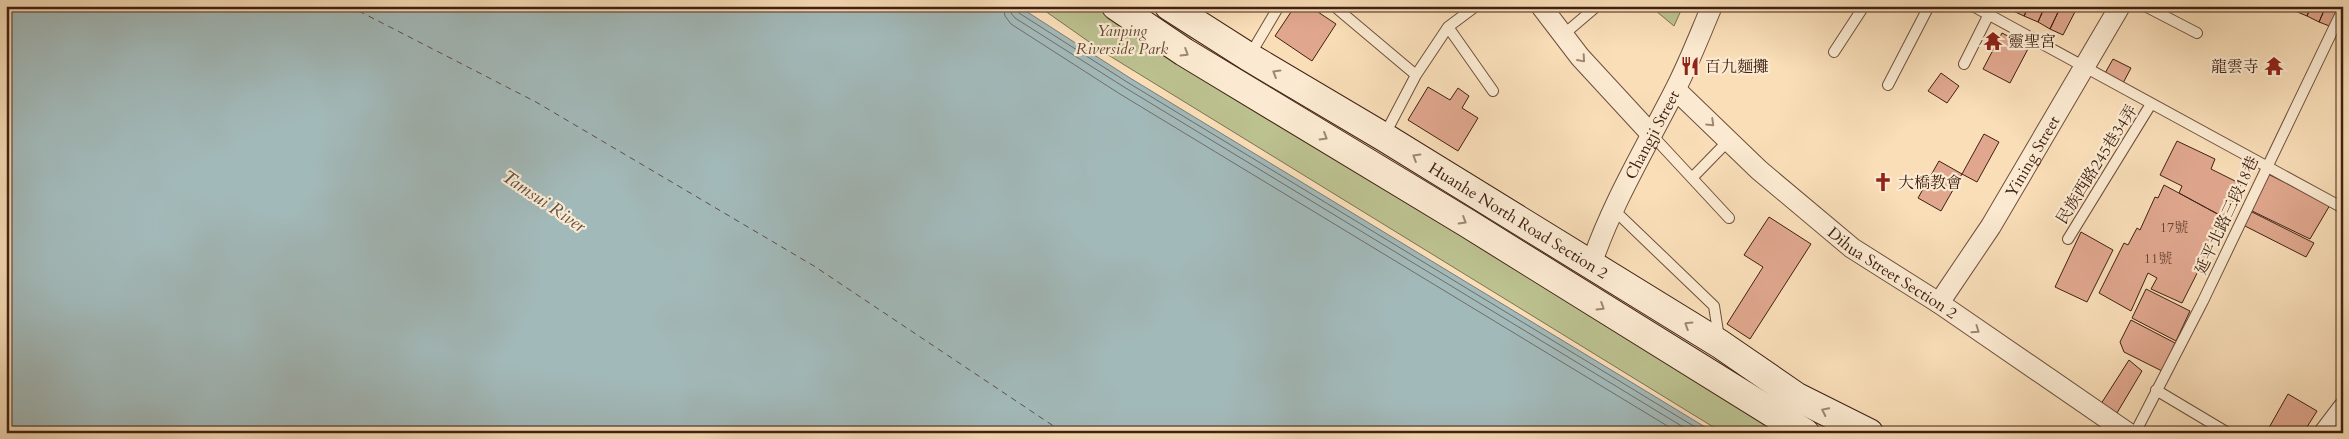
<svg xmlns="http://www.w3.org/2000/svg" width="2349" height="439" font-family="Cardo,'Noto Serif TC',serif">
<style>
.green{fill:#bcc190;stroke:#7e7152}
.water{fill:#a2b9b9;stroke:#7b7c77}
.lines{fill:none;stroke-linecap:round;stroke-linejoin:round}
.shore{stroke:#716d66;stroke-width:1}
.ferry{stroke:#5d4f45;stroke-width:1;stroke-dasharray:6 5;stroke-linecap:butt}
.building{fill:#e0a78e;stroke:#402113}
.service-casing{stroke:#6e503c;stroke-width:12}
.minor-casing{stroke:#6e503c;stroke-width:22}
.secondary-casing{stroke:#402113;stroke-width:30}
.service{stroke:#fbead1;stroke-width:10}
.minor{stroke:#fbead1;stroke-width:20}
.secondary{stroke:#fbead1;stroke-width:28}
.oneway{stroke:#9e8672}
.labels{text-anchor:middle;stroke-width:4.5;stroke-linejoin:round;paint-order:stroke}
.number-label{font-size:14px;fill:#684232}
.park-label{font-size:16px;font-style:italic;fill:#5f4932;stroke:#fbead1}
.poi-label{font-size:16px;fill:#402113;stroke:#fbead1;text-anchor:start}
.street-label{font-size:16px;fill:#402113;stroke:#fbead1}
.water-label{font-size:18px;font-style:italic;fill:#5d4f45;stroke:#fbead1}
</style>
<rect width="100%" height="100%" fill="#f9deb8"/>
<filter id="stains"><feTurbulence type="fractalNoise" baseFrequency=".004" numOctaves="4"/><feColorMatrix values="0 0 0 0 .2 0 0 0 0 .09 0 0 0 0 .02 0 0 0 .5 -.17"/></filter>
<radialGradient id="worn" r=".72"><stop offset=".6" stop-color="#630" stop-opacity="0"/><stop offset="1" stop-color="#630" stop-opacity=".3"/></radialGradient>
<path class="green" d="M1038,6H1110L1791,433H1723L1105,53Z
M1650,6H1683L1674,26Z"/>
<path class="water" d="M6,6H1018L1130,78L1715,433H6Z"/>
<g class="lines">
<path class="shore" d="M1003,6L1005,16L1011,24L1120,94L1679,433
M1010,6L1011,13L1015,18L1124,87L1693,433
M1017,6L1019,13L1127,82L1705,433"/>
<path class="ferry" d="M349,6L536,102L814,266L1064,433"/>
</g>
<path class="building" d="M1295,6H1309L1336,24L1312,61L1275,36Z
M2013,6H2029L2024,16L2011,10Z
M2029,6H2045L2038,22L2024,16Z
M2045,6H2061L2050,29L2038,22Z
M2061,6H2078L2063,35L2050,29Z
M2297,6H2311L2307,16L2295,11Z
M2311,6H2326L2319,22L2307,16Z
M2326,6H2341L2332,27L2319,22Z
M2002,33L2029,47L2010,83L1983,69Z
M2113,59L2131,68L2122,85L2104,75Z
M1941,73L1959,86L1947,103L1928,91Z
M1428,87L1450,100L1458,88L1469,96L1462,108L1478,118L1458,151L1408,120Z
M1984,134L1999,142L1977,182L1962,174Z
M2177,141L2215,159L2211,169L2241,184L2225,218L2179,193L2182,186L2160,175Z
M1939,161L1962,174L1941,211L1918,198Z
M2268,174L2330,205L2310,239L2250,210Z
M2164,185L2225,218L2182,303L2151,289L2157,278L2148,273L2131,311L2099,293L2124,243L2128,245L2137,228L2140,230L2155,197L2158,198Z
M2250,211L2314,243L2306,257L2243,225Z
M1769,217L1811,244L1750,339L1727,324L1763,267L1744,255Z
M2081,232L2113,250L2087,302L2055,287Z
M2146,289L2190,311L2176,341L2132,318Z
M2131,320L2175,343L2162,371L2124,352L2120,342Z
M2129,360L2142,371L2114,418L2099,407Z
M2288,394L2317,411L2307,427L2304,433H2266Z"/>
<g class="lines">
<g class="service-casing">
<path id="service" d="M1334,6L1416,75
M1973,6L2343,208
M2145,6L2197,33
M1448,27L1493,91
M1563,35L1597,6
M1834,52L1864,6
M1250,55L1279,6
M1964,64L1993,6
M1888,85L1929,6
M1651,134L1729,218
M1384,136L1416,75L1448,27L1476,6
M1692,178L1729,140
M1614,210L1714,306L1719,338
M2068,239L2151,104
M2156,390L2228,433
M2135,433L2203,301L2343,9"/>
</g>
<g class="minor-casing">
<g id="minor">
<path d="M1541,6L1580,57L1651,134"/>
<path id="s1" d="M1676,90L1759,170L1852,248L1939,303L2128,433"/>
<path id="s2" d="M1591,265C1612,203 1646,147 1675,90C1689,63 1700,34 1712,6"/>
<path id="s3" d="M1939,303L1991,226L2120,6"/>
<path d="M2324,433L2343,408"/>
</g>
</g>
<g class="secondary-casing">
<g id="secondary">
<path d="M1116,6L1184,52L1467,223L1805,433"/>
<path id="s4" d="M1169,6L1249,57L1384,137L1720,344L1797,397L1869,433"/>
</g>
</g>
<use href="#service" class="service"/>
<use href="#minor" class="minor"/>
<use href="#secondary" class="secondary"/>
</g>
<defs><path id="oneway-chevron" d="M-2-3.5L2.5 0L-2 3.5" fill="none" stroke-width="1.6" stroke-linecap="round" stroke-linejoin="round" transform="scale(1.25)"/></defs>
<g class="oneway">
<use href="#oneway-chevron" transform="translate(1185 53) rotate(32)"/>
<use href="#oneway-chevron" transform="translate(1582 59) rotate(49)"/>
<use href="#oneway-chevron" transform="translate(1276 73) rotate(-149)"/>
<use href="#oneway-chevron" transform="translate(1711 123) rotate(44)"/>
<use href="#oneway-chevron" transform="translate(1324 137) rotate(31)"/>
<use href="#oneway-chevron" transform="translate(1416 157) rotate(-149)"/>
<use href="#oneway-chevron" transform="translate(1463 221) rotate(31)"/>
<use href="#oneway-chevron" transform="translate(1601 307) rotate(32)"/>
<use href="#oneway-chevron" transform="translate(1688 325) rotate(-148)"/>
<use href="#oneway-chevron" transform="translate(1976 330) rotate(35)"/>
<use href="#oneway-chevron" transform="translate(1825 411) rotate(-154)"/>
</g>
<defs>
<g id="temple-bare" transform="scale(1.5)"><path d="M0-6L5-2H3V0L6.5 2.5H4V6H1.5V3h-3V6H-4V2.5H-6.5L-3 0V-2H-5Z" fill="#8f2418" stroke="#fbead1" stroke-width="2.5" paint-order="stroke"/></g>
<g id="restaurant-bare" transform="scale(1.5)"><path d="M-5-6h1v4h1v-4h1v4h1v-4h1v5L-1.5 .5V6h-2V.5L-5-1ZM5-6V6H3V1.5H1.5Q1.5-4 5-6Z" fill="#8f2418" stroke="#fbead1" stroke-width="2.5" paint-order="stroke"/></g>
<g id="church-bare" transform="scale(1.5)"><path d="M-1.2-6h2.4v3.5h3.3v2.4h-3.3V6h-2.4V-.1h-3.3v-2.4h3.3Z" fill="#8f2418" stroke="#fbead1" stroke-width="2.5" paint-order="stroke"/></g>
</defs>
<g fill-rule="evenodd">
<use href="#temple-bare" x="1993" y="41"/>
<use href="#restaurant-bare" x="1690" y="66"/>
<use href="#temple-bare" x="2274" y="66"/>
<use href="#church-bare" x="1883" y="182"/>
</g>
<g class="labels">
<g class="number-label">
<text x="2174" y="232">17號</text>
<text x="2158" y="263">11號</text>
</g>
<g class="park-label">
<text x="1122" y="36">Yanping<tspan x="1122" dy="18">Riverside Park</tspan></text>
</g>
<g class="poi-label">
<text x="2008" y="47">靈聖宮</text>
<text x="1705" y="72">百九麵攤</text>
<text x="2259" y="72" text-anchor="end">龍雲寺</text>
<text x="1898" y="188">大橋教會</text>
</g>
<g class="street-label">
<text dy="6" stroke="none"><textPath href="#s2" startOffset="144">Changji Street</textPath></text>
<text dy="6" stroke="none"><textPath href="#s3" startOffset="174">Yining Street</textPath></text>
<text transform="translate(2096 164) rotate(-58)" y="6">民族西路245巷34弄</text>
<text transform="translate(2226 215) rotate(-65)" y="6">延平北路三段18巷</text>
<text dy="6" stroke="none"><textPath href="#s4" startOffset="410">Huanhe North Road Section 2</textPath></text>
<text dy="6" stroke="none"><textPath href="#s1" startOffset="284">Dihua Street Section 2</textPath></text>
</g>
<g class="water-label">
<text transform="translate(544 201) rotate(34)" y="6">Tamsui River</text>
</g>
</g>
<rect width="2349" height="439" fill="none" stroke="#f9deb8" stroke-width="25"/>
<rect x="8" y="8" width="2334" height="424" fill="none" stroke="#402113" stroke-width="2.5"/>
<rect x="12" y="12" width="2324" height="414" fill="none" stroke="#402113"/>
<rect width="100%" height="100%" filter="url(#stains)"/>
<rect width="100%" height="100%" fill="url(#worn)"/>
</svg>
